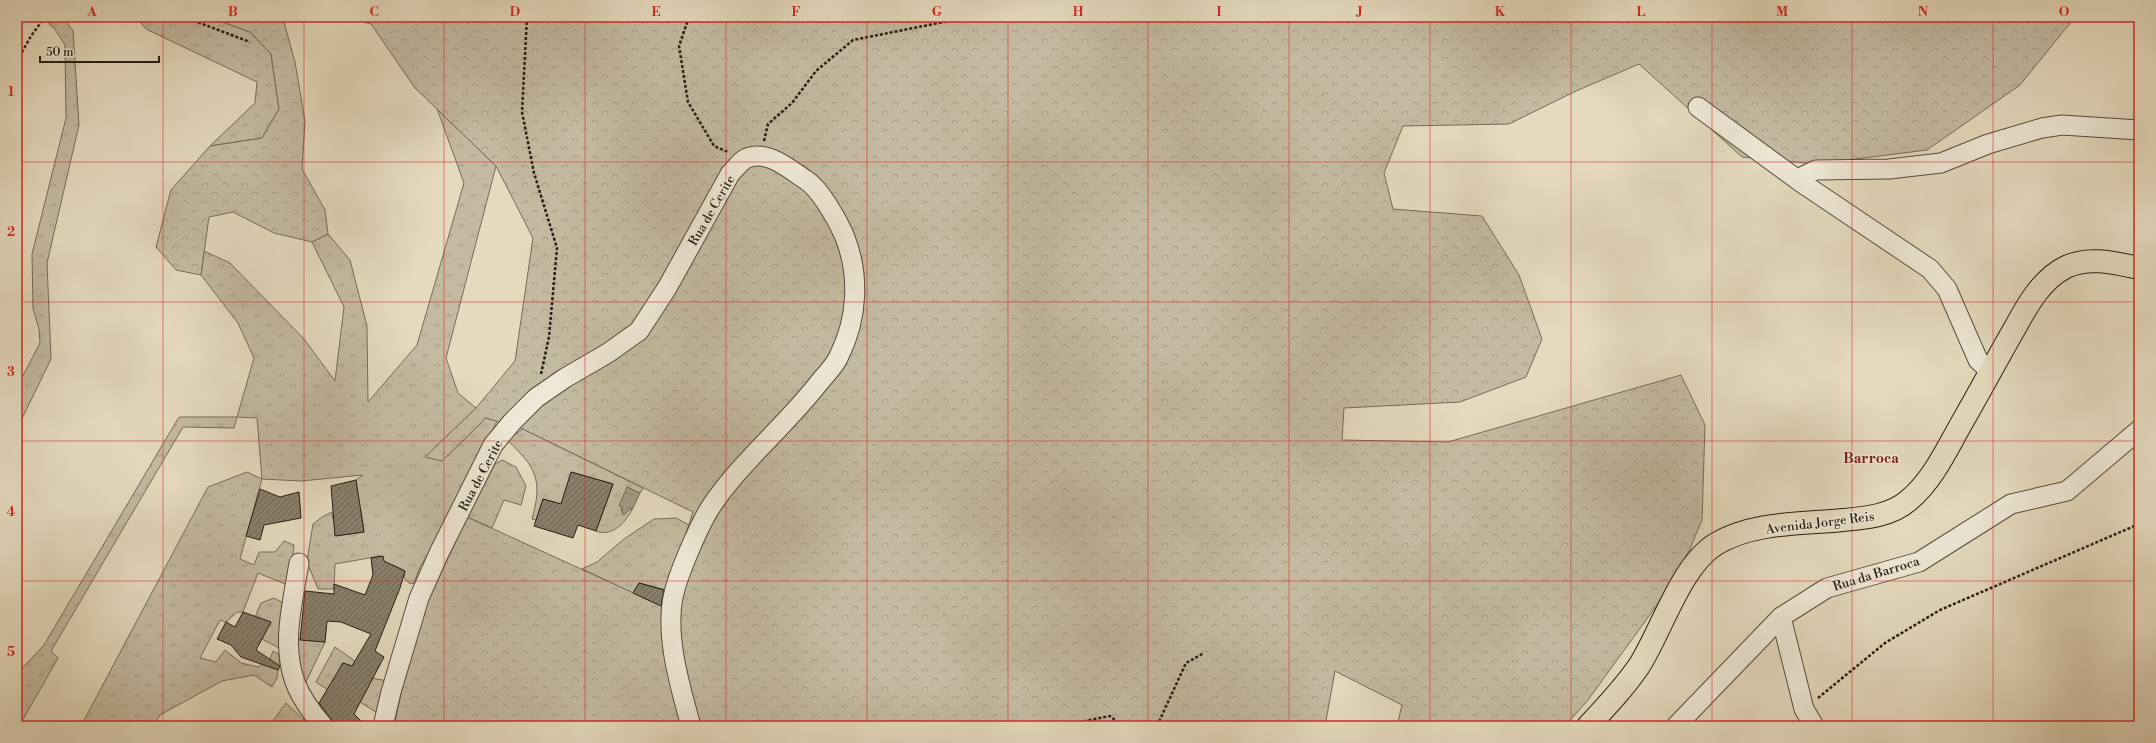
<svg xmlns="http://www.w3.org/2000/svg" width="2156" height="743" font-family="'Libre Bodoni',serif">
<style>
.grass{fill:url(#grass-tufts);stroke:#746c5a}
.forest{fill:url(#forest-crowns);stroke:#746c5a}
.water{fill:url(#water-ripples);stroke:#716857}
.building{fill:url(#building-hatch);stroke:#251d14}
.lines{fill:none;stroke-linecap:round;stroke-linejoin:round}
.minor-casing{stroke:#554c3e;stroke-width:21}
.major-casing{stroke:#251d14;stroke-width:24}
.path{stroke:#251d14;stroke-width:2.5;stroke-dasharray:3 2;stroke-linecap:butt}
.minor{stroke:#eee7d5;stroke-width:19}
.major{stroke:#e5dabe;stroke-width:22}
.grid{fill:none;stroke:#d62828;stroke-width:1;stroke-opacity:0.55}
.labels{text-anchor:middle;stroke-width:3;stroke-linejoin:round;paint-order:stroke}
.street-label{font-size:13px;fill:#251d14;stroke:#eee7d5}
.neighbourhood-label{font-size:14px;font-weight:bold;fill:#7a1f14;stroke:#eee7d5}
.neatline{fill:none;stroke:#d62828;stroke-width:1.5}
.grid-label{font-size:13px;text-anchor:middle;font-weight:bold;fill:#d62828}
</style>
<defs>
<pattern id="grass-tufts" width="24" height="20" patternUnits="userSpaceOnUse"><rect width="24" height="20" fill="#c4baa1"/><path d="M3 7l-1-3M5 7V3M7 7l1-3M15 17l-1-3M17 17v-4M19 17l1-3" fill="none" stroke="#a89f8a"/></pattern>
<pattern id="forest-crowns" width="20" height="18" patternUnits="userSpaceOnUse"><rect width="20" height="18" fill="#c4baa1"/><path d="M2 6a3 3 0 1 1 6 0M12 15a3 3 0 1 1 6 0" fill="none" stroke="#a89f8a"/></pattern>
<pattern id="water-ripples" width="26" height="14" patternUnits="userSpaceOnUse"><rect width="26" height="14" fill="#a49a84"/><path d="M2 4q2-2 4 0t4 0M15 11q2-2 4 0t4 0" fill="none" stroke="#857d6b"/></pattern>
<pattern id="building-hatch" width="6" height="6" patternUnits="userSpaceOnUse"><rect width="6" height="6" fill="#897f6c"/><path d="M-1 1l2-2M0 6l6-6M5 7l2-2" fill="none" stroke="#706758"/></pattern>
</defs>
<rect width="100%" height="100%" fill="#e5dabe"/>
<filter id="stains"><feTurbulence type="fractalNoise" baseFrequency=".005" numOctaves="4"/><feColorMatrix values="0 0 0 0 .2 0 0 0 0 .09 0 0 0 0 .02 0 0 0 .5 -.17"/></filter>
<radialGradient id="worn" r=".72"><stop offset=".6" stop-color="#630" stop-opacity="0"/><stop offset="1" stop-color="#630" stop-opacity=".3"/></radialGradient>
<path class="grass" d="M41,17H63L73,31L79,125L47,263L51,359L17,429V387L40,343L39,329L33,309L32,254L66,118L65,45L54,28Z
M136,17H209L250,32L271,54L279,109L262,138L210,146L255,103L257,82L146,29Z
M437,109L496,166L446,358L458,393L476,408L426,457L442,461L486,418L497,421L440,535L420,567L414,583L410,584L404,578L405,571L393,565L377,576L383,558L380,556L335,564L334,589H318L309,567H306L313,524L322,517L332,512L336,536L364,532L361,510H351L358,494L356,480L363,475L301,481L262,479L240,559L254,565L259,552H275L284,541L294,545L290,586L258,573L243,612H237L226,622L220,620L200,658L216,662L225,650L241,663L258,667L270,659L273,651L280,655L277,678L272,687L254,675L222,681L160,715L153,726H81L208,487L247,472L262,479L257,418L237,417L234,428L183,427L51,651L58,658L21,723L17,726V674L44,645L179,417H237L254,358L238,323L201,275L204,251L230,263L304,339L335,381L344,307L312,242L328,234L350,260L367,326L368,402L417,345L464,183Z
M523,429L643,488L640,493L627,487L621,510L624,515L630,509L632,510C624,524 612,537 596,531L613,484L572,472L561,504L543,499L536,520L532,519C543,480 536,467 507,440Z
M502,460L516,467L526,486L521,505L504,500L492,528L467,517L495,464Z
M676,518L689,525L667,590L639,583L633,593L582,569L597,562L624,539L654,519Z
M274,598L287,605L281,649L262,639L271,622L255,617L261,603Z
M296,639L325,642L305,684L293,649Z
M335,647L355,661L352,666L343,663L328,690L316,682Z
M372,678L387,681L379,714L360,702Z
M286,703L310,726H269Z"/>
<path class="forest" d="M209,17H288L284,22L295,62L305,121L302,169L325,210L328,234L312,242L274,233L233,212L209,217L201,275L176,270L156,247L171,190L210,146L262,138L279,109L271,54L250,32Z
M343,17H2075L2020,85L1927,150L1816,164L1742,157L1639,64L1576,91L1509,124L1403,126L1384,173L1393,209L1482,216L1519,275L1542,339L1526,377L1460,402L1344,408L1342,440L1448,442L1681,375L1705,425L1702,520L1689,551L1657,605L1588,700L1565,726H1397L1402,705L1335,671L1325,726H394L405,675L428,601L467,517L662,606L693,512L523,429L486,418L442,461L425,457L476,408L515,361L533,238L496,166L415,88L371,24Z"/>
<path class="water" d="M627,487L640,493L632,510L630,509L624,515L622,514V507L619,506Z"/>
<path class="building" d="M571,472L613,484L596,531L578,525L573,538L534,526L543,499L561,504Z
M356,480L364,532L335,536L331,486Z
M260,489L280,497L299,492L301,518L264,525L260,540L246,536Z
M383,556L384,561L405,571L400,588L375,651L384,657L354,714L366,726H334L331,719L319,703L343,663L352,666L371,634L341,622L327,621L325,642L300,640L305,591L334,594V584L365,595L373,575L371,558Z
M639,583L664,590L661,606L633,593Z
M243,612L271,622L256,650L280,666L278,670L241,657L231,645L217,639L226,622L235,627Z"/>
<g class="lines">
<g class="minor-casing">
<path id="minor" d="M1698,107L1802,183L1930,269L1947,289L1978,360L1990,371
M1797,179L1816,170L1889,169L1941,163L1988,144L2042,128L2062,125L2139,130
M299,563C293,601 281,644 295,682C301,698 312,713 323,726
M1781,617L1804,709L1814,726
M383,726L391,692L419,598L439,553L493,445L512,422L536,398L565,378L608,353L639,331L667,288L730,174C735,169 740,162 745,159C766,148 789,169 806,180C820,189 837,219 844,235C860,274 858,318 839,356C835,366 825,375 818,384C785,426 742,461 712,505C700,523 679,572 674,593C664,634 680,686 691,726
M1676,726L1781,617L1827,588L1919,562L2011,504L2067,491L2139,430"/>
</g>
<g class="major-casing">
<path id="major" d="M1588,726C1606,707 1624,688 1639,666C1661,632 1681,565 1716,544C1752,522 1802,524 1843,520C1865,518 1891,516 1909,500C1932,481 1946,451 1960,426C1979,393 1997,359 2016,326C2028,304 2042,279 2066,267C2089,256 2115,263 2139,268"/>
</g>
<path class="path" d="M184,17L250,42
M527,17L522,112L534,173L557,248L549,337L541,374
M689,17L679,46L688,102L714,146L728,152
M17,61L31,36L45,17
M764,141L768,124L792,103L816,71L853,40L969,17
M1818,698L1885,643L1940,610L2139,524
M1081,726L1085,721L1110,716L1123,726
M1157,726L1186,663L1204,653
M1789,726L1793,722"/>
<use href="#minor" class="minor"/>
<use href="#major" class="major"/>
</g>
<path class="grid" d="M163,17V726M304,17V726M444,17V726M585,17V726M726,17V726M867,17V726M1008,17V726M1148,17V726M1289,17V726M1430,17V726M1571,17V726M1712,17V726M1852,17V726M1993,17V726M17,162H2139M17,302H2139M17,441H2139M17,581H2139"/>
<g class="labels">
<g class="street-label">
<text transform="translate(711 210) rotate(-60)" y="5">Rua de Cerite</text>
<text transform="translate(480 475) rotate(-62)" y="5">Rua de Cerite</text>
<text transform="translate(1820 522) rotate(-7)" y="5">Avenida Jorge Reis</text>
<text transform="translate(1876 573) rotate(-17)" y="5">Rua da Barroca</text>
</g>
<g class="neighbourhood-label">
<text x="1871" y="463">Barroca</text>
</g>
</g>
<rect width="2156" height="743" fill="none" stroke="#e5dabe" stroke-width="44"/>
<path d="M40 56v6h119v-6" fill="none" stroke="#251d14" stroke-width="2"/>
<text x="46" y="56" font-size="12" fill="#251d14" stroke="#eee7d5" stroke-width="3" paint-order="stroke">50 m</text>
<rect x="22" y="22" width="2112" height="699" class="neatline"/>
<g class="grid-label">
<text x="92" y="16">A</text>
<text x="233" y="16">B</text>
<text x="374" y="16">C</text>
<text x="515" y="16">D</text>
<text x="656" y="16">E</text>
<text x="796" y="16">F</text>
<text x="937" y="16">G</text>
<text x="1078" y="16">H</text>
<text x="1219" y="16">I</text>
<text x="1360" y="16">J</text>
<text x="1500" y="16">K</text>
<text x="1641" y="16">L</text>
<text x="1782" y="16">M</text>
<text x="1923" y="16">N</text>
<text x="2064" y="16">O</text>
<text x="11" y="96">1</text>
<text x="11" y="236">2</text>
<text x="11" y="376">3</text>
<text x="11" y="516">4</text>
<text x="11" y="656">5</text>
</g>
<rect width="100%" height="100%" filter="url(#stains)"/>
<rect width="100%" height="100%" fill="url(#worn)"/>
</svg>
